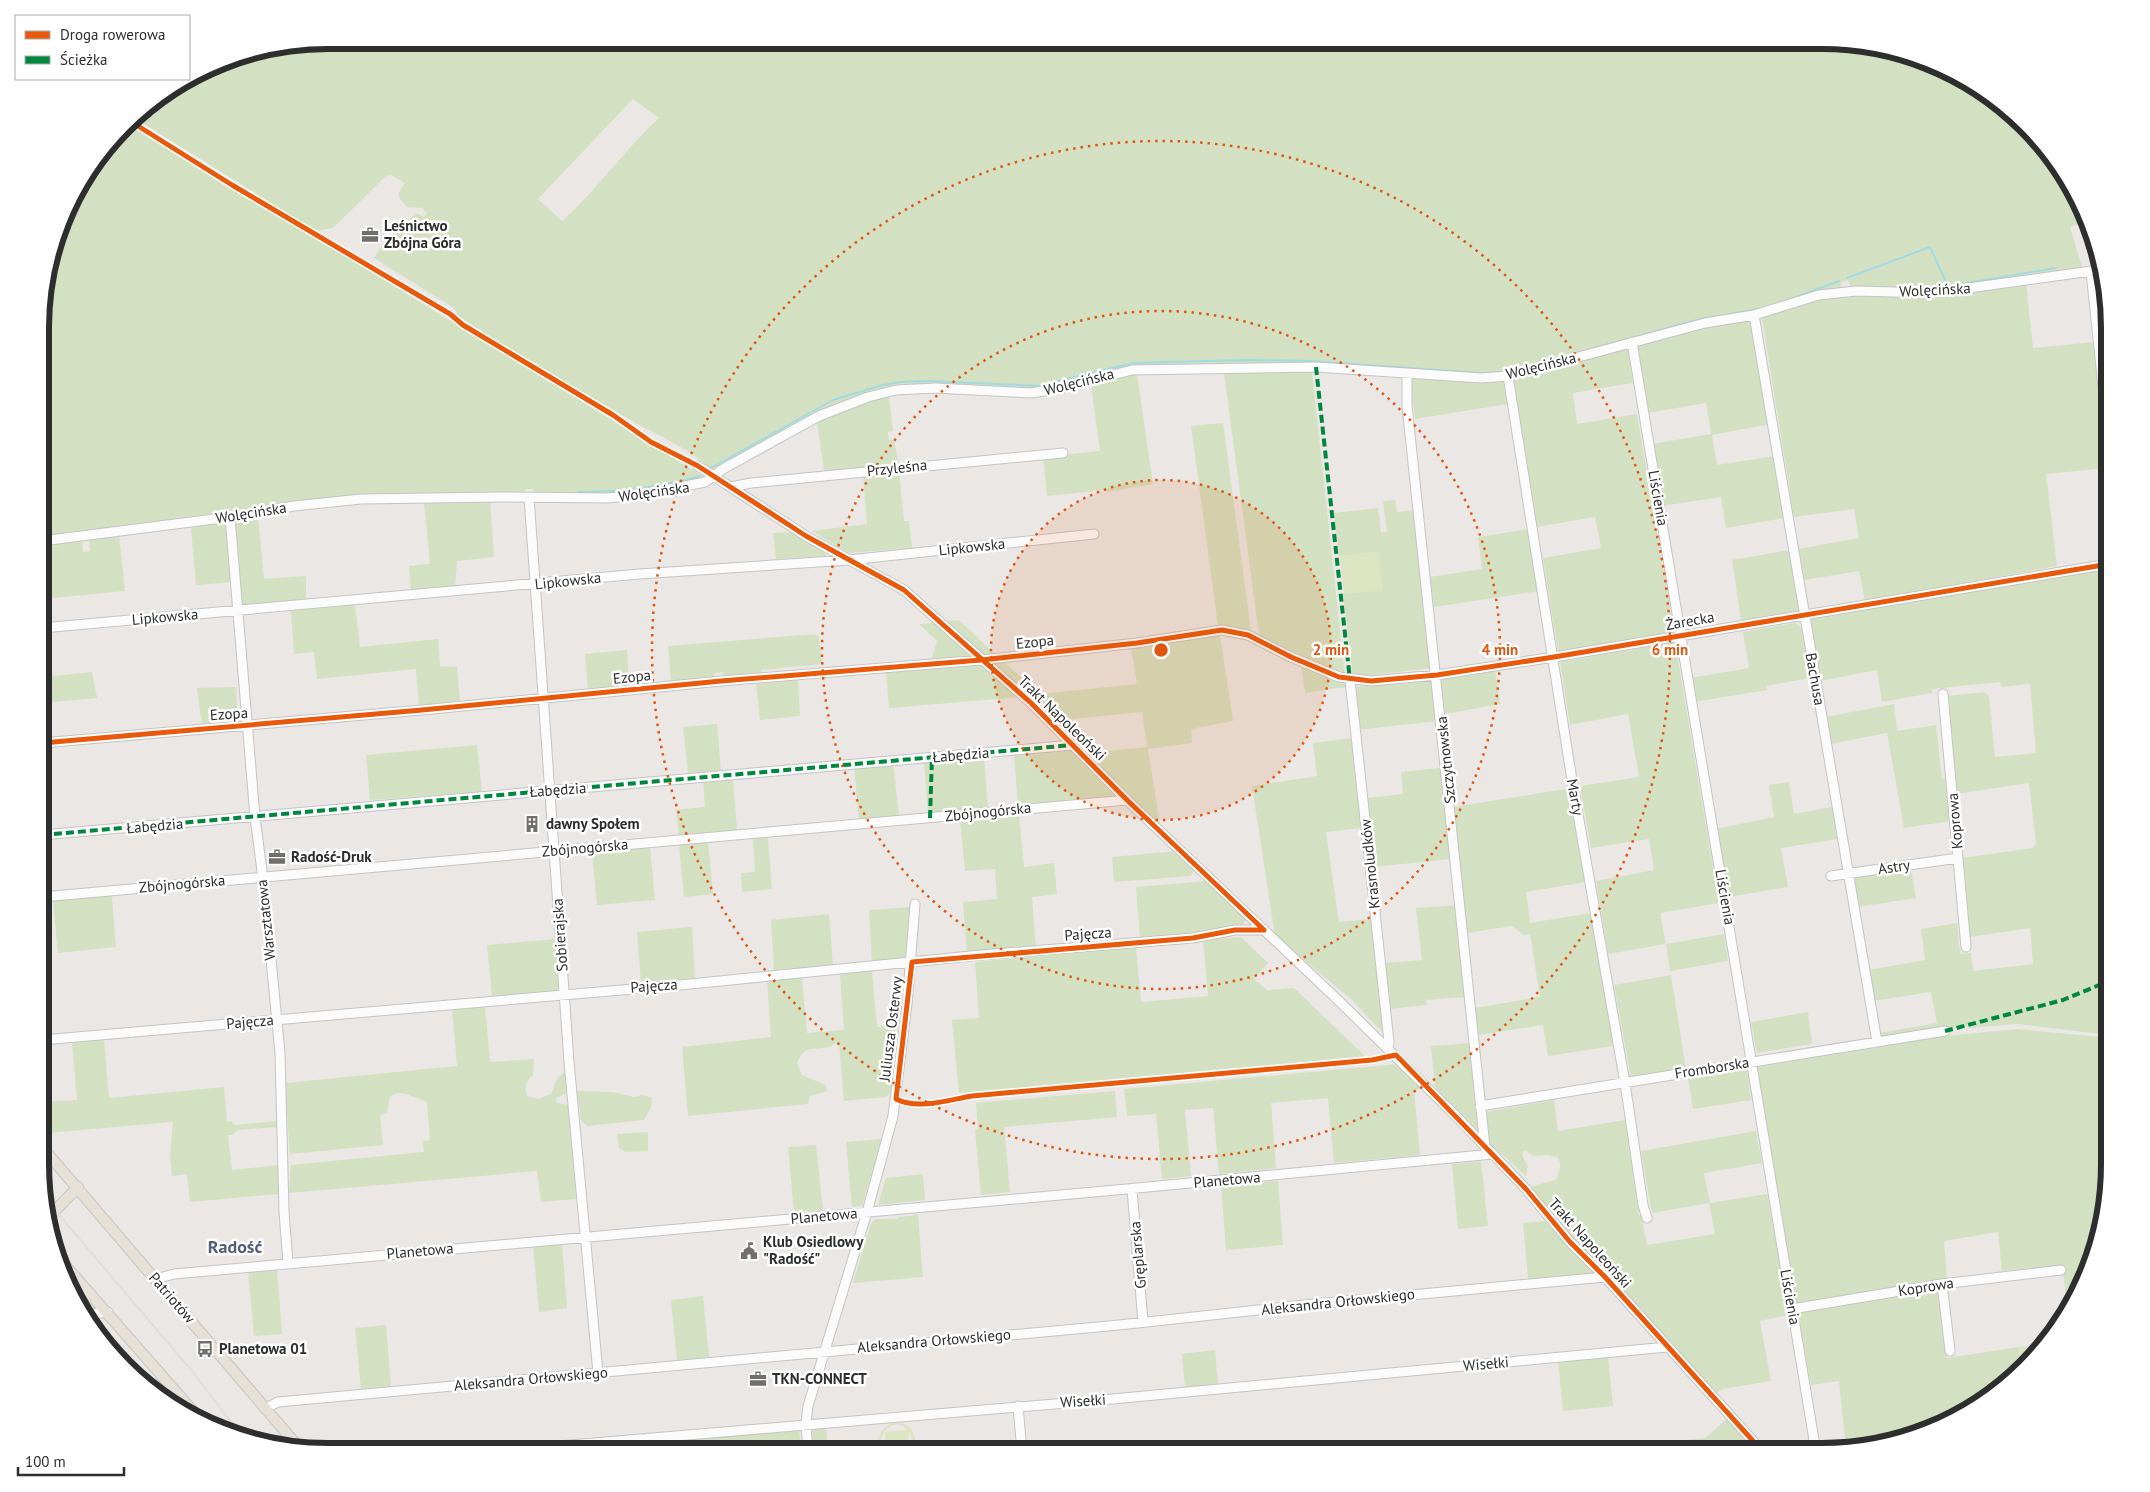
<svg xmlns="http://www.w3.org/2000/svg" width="2150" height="1492" font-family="'PT Sans',sans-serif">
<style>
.green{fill:#d3e1c2;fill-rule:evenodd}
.pitch{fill:#dce4c1}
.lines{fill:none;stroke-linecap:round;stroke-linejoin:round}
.stream{stroke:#a2dae2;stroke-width:2}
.minor-casing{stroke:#c5c4c5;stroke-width:11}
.major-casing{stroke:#c6c4c4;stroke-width:12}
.minor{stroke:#fcfbfb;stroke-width:9}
.major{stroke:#e6e0d7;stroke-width:10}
.rail{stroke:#dfdfe0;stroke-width:2}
.quiet{stroke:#00873e;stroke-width:4;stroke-dasharray:8 4;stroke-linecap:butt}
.cycleway-casing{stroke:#fff;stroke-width:8}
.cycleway{stroke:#e8590c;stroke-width:5}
.ring{fill:none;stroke:#df570e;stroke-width:2.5;stroke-dasharray:2.5 5}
.labels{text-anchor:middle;stroke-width:5;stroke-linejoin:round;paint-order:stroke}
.poi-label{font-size:15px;font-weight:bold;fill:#2e2e2e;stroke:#fff;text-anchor:start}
.street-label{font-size:15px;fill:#2e2e2e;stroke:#fff}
.quarter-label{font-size:18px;font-weight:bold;fill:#535f79;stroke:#fff}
.rim{fill:none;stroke:#2e2e2e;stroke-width:6}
.centre{fill:#df570e;stroke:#fff;stroke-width:2.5}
.ring-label{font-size:15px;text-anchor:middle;font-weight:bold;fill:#df570e;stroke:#fff;stroke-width:5;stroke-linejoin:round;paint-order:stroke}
</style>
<rect width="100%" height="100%" fill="#eae7e5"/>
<path class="green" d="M328,40L1841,41L1915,55L1997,99L2039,138L2080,200L2086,221L2070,227L2082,267L1947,289H1852L1848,280L1841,283L1842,290L1502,375L1138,367L1050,389L864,395L830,406L714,473C703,456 654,433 634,422C575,388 516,353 458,316L454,308L374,258L400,219L405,223L416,213L424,217L427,214L422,208L407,207C396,195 397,195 405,183L391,175L386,176L333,228L316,231L133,117L138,112L218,62ZM633,99L659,118C624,150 597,190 562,221L538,199Z
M129,123L706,478L623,495L535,494L533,489H525L524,494L296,502L42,537V290L70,200Z
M2100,273L2109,309V399L2096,274Z
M2026,283L2033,348L2094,342L2107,468L2046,474L2057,566L1865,601L1859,571L1804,580L1799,549L1859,538L1854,509L1794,517L1762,318L1817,297L1854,294H1954Z
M1752,319L1770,424L1712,435L1717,465L1775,456L1784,518L1726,528L1721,497L1662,506L1652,444L1711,434L1706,403L1647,413L1636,343L1693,329Z
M1627,346L1633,383L1573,393L1577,424L1637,414L1674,632L1558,652L1543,558L1601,548L1595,517L1537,527L1513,378Z
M1312,372L1345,677L1259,635L1224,373Z
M1131,374H1137L1153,484L1107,492L1106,490L1047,496L1043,457L1100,451L1091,385Z
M1414,377L1505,380L1508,404L1415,419L1411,382Z
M889,396L893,431L888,432L889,440H894L899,465L824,471L817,422L834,413Z
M1223,423L1251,631L1218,626L1191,426Z
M899,471L904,521H909L912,548L849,553L812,531L867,524L863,474Z
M490,500L494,557L457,561L455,586L411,590L409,566L430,564L424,502Z
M1395,500L1397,512L1415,510L1433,668L1353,677L1343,594L1382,590L1378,552L1339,556L1334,513L1378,508L1381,532H1387L1383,501Z
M258,517L264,579L306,576V600L241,606L234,520Z
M225,523L232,582L196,585L191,527Z
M1529,529L1539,591L1434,607L1430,577L1482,569L1478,537Z
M793,532L824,551L826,556L776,559L773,533Z
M119,535L125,591L42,599V546L82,540L83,552L90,551L89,540Z
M1790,550L1800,611L1741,621L1732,560Z
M2109,567V1035L2017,1024L1969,1028L1968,1026L1879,1038V1033L1937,1023L1931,992L1873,1001L1868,970L1925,960L1921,929L1957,923L1960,954L1971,953L1973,971L2033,964L2030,928L1970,937L1962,858L2032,848L2036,844L2029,783L1956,794L1947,696L1984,692L1989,696L1995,757L2036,753L2030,684L2001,687L2000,682L1932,689V693L1882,702L1877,670L1820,681L1809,619Z
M355,605L360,647L438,639L440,667L457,666L460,703L419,706L416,669L317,679L314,652L294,654L291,611Z
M959,620L995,654L986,656L947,621Z
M935,623L973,657L931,660L937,641L919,624Z
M1795,623L1802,628L1810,678L1766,686L1767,690L1694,702L1690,678L1749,668L1743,632Z
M815,634L819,637L822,664L761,670V673L725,676L722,672L715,673L713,677L671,682L668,646Z
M1220,634L1233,721L1191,729L1192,743L1148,749L1160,825L1087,753L1147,747L1142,712L1054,721L994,662L1003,661L1039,694L1137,684L1131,647Z
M1675,642L1719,903L1660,913L1666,944L1724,934L1728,961L1670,971L1666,944L1608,954L1596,881L1654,870L1649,839L1591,848L1580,786L1639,777L1628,714L1570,725L1560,662Z
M627,650L629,687L588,691L585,654Z
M981,664L1020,697L889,708L886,673Z
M1301,664L1345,682L1346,687L1305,693Z
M1495,670L1500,704L1445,714L1441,679Z
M92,672L97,698L42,703V677Z
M798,680L800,716L760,720L756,684Z
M1433,680L1437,721L1358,730L1354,687Z
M236,687L238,722L202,726L197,688Z
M1894,704L1897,731L1936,725L1942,779L1948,778L1951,821L1904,828L1887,733L1830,744L1826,717Z
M717,724L721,771L688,774L683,727Z
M1351,738L1361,828L1326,832L1339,922L1371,919L1384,1034L1351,999L1275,936L1252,786L1317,776L1313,743Z
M477,745L482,792L370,800L366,755Z
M1073,748L1122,796L1018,806L1014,754Z
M984,756L988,808L928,814L924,761Z
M893,763L899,816L859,820L854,766Z
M1441,768L1451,859L1373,867L1366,798L1403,794L1401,772Z
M733,779L737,831L679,837L676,810L705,807L703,781Z
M1789,782L1794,814L1832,807L1837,839L1781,848L1788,887L1729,897L1716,829L1774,817L1769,785Z
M1571,788L1586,882L1526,892L1530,923L1591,913L1613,1046L1548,1056L1543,1025L1477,1035L1475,1008L1540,997L1530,934L1523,935L1512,926L1467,933L1454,807Z
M1019,814L1024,867L1054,863L1057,894L1032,897L1036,947L967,954L963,902L997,899L995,869L965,871L960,819Z
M768,838L772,889L742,892L741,873L755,872L753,839Z
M708,841L713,894L684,897L679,844Z
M650,847L655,900L597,905L592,852Z
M1178,851L1194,869L1191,876L1114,882L1112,857Z
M1911,870L1916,898L1857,907L1852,878Z
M1206,881L1246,919L1242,926L1227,930L1140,938L1136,887Z
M112,896L116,947L58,953L53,901Z
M1456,905L1466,997L1426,1000L1427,1005L1390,1009L1384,963L1422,960L1416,908Z
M912,907L910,959L872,962L869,910Z
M829,914L833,965L774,971L771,920Z
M692,927L695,978L641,983L637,932Z
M1241,937L1268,963L1254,979L1267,990L1294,988L1365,1056L959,1093L952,1020L979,1018L975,962L1136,947L1141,1002L1208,996L1203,940Z
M555,939L559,991L492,996L487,945Z
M872,971L877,1027L895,1025L891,1092L886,1097L844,1101L839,1043C834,1043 832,1046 828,1047C813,1051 805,1044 797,1063L802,1075L826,1085L827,1091L810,1096L808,1104L688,1116L682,1047L771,1037L767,981L802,978L807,1033L844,1030L840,973Z
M1671,975L1686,1069L1631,1078L1614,985Z
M485,1005L490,1062L534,1059L533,1075C526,1082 524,1086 527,1096L538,1099L551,1094L557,1079L566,1071L568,1092L555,1099L557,1103L569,1105L576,1199L541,1202L537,1171L289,1193L291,1165L424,1152L423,1141L430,1140L427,1102L406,1094L398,1093L390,1096L387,1113L380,1115L383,1145L290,1154L285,1083L457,1066L452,1009Z
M1808,1012L1812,1044L1757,1053L1751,1022Z
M2018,1029L2109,1038V1183L2095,1257L2071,1302H2067L2062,1265L2002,1271L1998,1232L1944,1241L1947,1279L1796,1304L1756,1067L1945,1036Z
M104,1039L109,1098L224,1087L227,1122L231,1121L235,1125L277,1121V1127L237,1130L233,1135H228L232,1170L279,1165V1194L190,1202L187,1174L172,1176L170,1156L173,1122L46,1133L42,1129V1102L77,1100L72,1042Z
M1471,1043L1479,1131L1435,1087L1431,1046Z
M1399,1064L1423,1089L1414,1090L1420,1155L1334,1163L1328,1098L1271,1103L1276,1168L1219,1174L1213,1108L1185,1110L1191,1176L1162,1179L1156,1114L1127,1116L1124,1089Z
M1747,1069L1751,1100L1693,1109L1688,1078Z
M577,1091L612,1092L634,1097L643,1095L652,1098L651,1107L644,1120L587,1126L581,1120Z
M1115,1091L1117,1117L1004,1127L1010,1192L981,1195L975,1130L978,1129L976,1103Z
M1554,1100L1558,1131L1625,1120L1639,1215H1641L1647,1245L1715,1234L1709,1203L1652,1213L1641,1151L1756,1131L1762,1163L1704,1173L1710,1203L1767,1194L1789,1315L1760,1321L1771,1381L1723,1389L1716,1393L1671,1347L1605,1273L1528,1279L1523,1223L1545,1221L1566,1243L1528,1190L1536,1185L1556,1180L1560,1168V1162L1557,1157L1548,1155L1534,1156L1524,1150L1522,1155L1528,1166L1526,1176L1489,1143L1486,1112Z
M648,1132V1151L626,1152L619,1148L617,1134Z
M882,1139L862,1206L852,1207L846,1142Z
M816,1145L823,1210L794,1212L788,1147Z
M1481,1161L1488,1226L1458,1229L1452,1164Z
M923,1174L925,1200L878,1205L886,1178Z
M1278,1181L1283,1245L1226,1250L1221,1185Z
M918,1215L923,1277L853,1283L871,1223L876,1219H897L899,1217Z
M562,1244L567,1308L539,1312L533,1246Z
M277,1268L282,1334L254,1336L248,1271Z
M1940,1290L1947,1358L2019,1347L2021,1371C1994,1400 1934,1434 1895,1442C1879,1446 1862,1447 1846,1448L1839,1381L1811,1385L1798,1313Z
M703,1296L709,1357L677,1360L671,1300Z
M386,1325L391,1386L361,1389L355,1328Z
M1215,1350L1218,1384L1185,1387L1182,1354Z
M1608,1356L1613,1406L1563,1411L1558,1360Z
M1727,1419L1756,1452H1664L1663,1442L1705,1438Z
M812,1426H826L828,1452H814Z
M799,1428L801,1452H653V1441Z"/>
<path class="pitch" d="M1378,552L1382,590L1344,594L1340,556Z
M2046,1344L2021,1371L2019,1347Z
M892,1423C912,1420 916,1435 917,1452H915C910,1404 870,1429 884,1452H880C875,1439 880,1429 892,1423Z
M908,1430L909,1444H913V1452H892V1446L897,1445L886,1446L885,1432Z"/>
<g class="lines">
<path class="stream" d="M1847,278L1930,247L1948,286L2056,268
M1783,302L1839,281
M1519,369L1701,319L1764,308
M711,468L833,400L879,386L900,382L930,381L1039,386L1133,363L1247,360L1311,361L1481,373L1505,372
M578,492C620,492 659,488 700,476"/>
<g class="minor-casing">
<path id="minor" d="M2091,272L2109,443
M1754,315L1877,1042
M1632,342L1816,1452
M1407,374V406L1485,1147
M1508,376L1572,780L1625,1083L1643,1205L1647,1218
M698,466L806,536L904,590L1031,703L1127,800L1341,1003L1458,1118L1526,1189L1570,1242L1605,1277L1763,1452
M731,487L751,483L1063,453
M529,497L569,1062L598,1373
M230,517L255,817L264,887L280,1053L284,1212L288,1263
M42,541L230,517L294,506L361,499L501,497L607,498L642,495L705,482L723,469L819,416L868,397L896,390L935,388L1031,393L1063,388L1132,370L1316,367L1481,378L1508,376L1705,323L1754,315L1819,295L1856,291L1932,293L2099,270
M42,628L639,574L849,560L1094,534
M1350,680L1389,1042L1388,1048
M1943,694L1966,947
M42,743L422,710L721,681L981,660L1137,643L1222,630L1248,635L1291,657L1339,677L1371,681L1437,675L1554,657L2109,564
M42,835L1073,745
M1831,876L1958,858
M42,897L1127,800
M42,1040L680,985L981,955L1193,938L1235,930H1264
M1480,1106L1945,1031
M1132,1189L1143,1322
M156,1279L174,1274L1127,1189L1493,1154
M1942,1284L1950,1351
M1792,1309L1942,1284L2061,1270
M85,1315L108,1312
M1018,1406L1022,1452
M266,1408L278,1402L1119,1325L1304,1305L1605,1277
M648,1438L649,1452
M498,1451L1102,1400L1667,1347
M808,1452L806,1424L808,1406L867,1212L893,1116L907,1004L915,904"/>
</g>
<g class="major-casing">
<path id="major" d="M42,1147L301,1450
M48,1218L78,1187
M63,1263L199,1418"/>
</g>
<use href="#minor" class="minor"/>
<use href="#major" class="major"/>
<path class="rail" d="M42,1195L192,1371L243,1438"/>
<path class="quiet" d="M1316,367L1350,680
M930,818L932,757
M42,835L1073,745
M1945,1031L2063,1000L2109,981"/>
<g class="cycleway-casing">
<path id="cycleway" d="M130,121L232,185L450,314L463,325L613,415L651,442L698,466L806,536L904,590L1031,703L1127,800L1264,930
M42,743L422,710L721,681L981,660L1137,643L1222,630L1248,635L1291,657L1339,677L1371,681L1437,675L1554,657L2109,564
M1264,930H1235L1193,938L912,962L896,1099C918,1110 948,1100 972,1096L1372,1060L1396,1055L1526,1189L1570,1242L1605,1277L1763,1452"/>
</g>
<use href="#cycleway" class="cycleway"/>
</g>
<circle cx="1161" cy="650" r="170" fill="#df570e" fill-opacity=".12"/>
<g class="ring">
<circle cx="1161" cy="650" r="170"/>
<circle cx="1161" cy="650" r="339"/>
<circle cx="1161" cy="650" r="509"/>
</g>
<defs>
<g id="office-bare" transform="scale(1.35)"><path d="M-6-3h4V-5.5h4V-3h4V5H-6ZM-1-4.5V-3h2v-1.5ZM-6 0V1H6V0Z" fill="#706f6e" stroke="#fff" stroke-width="2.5" paint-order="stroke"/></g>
<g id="building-bare" transform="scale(1.35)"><path d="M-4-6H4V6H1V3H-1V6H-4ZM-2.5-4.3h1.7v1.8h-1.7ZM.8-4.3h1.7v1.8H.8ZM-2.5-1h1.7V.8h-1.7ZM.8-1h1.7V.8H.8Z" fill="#706f6e" stroke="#fff" stroke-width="2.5" paint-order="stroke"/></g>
<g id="civic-bare" transform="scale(1.35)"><path d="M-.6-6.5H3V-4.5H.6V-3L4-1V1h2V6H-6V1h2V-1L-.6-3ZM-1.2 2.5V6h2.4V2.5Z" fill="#706f6e" stroke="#fff" stroke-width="2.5" paint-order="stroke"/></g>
<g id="bus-bare" transform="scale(1.35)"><path d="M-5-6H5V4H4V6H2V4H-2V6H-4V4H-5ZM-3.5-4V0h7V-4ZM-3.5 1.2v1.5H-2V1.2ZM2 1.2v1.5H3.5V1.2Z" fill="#706f6e" stroke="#fff" stroke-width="2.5" paint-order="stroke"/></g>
</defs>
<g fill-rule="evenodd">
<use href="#office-bare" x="370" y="235"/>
<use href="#building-bare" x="532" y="824"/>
<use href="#office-bare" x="277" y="857"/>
<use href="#civic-bare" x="749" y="1251"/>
<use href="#bus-bare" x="205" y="1349"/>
<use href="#office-bare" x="758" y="1379"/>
</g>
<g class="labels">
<g class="poi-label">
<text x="384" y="231">Leśnictwo<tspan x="384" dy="17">Zbójna Góra</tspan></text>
<text x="546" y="829">dawny Społem</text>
<text x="291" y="862">Radość-Druk</text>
<text x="763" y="1247">Klub Osiedlowy<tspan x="763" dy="17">"Radość"</tspan></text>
<text x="219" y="1354">Planetowa 01</text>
<text x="772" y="1384">TKN-CONNECT</text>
</g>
<g class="street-label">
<text transform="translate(1935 290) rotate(-3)" y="5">Wolęcińska</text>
<text transform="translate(1541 366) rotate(-14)" y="5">Wolęcińska</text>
<text transform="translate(1079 382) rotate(-14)" y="5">Wolęcińska</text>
<text transform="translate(897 468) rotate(-6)" y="5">Przyleśna</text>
<text transform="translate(654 492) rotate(-8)" y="5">Wolęcińska</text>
<text transform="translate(1658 498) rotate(80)" y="5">Liścienia</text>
<text transform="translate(251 513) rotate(-9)" y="5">Wolęcińska</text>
<text transform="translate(972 547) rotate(-6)" y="5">Lipkowska</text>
<text transform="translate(568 581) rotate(-6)" y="5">Lipkowska</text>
<text transform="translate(165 617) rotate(-5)" y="5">Lipkowska</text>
<text transform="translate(1690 621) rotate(-10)" y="5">Żarecka</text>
<text transform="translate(1035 642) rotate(-6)" y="5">Ezopa</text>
<text transform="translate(632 677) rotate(-6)" y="5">Ezopa</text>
<text transform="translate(1815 679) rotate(80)" y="5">Bachusa</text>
<text transform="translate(229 714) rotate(-4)" y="5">Ezopa</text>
<text transform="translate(1062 718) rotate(44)" y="5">Trakt Napoleoński</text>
<text transform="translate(961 755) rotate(-5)" y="5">Łabędzia</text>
<text transform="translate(1446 760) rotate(-96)" y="5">Szczytnowska</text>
<text transform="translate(558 790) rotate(-4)" y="5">Łabędzia</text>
<text transform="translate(1575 797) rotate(80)" y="5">Marty</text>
<text transform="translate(988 812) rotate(-6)" y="5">Zbójnogórska</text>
<text transform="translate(1955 821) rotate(-95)" y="5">Koprowa</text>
<text transform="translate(155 826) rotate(-5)" y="5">Łabędzia</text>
<text transform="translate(585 848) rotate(-5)" y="5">Zbójnogórska</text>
<text transform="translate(1370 864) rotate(-96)" y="5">Krasnoludków</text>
<text transform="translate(1894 867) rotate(-8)" y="5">Astry</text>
<text transform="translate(182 884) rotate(-5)" y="5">Zbójnogórska</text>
<text transform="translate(1725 897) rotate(80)" y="5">Liścienia</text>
<text transform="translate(266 920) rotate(-96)" y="5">Warsztatowa</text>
<text transform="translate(1088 934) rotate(-4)" y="5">Pajęcza</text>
<text transform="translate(560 935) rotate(-94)" y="5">Sobierajska</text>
<text transform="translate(654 986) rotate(-4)" y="5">Pajęcza</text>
<text transform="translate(250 1022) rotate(-5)" y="5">Pajęcza</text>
<text transform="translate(891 1029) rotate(-83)" y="5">Juliusza Osterwy</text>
<text transform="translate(1712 1068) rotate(-9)" y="5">Fromborska</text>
<text transform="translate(1227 1180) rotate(-5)" y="5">Planetowa</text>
<text transform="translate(824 1216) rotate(-5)" y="5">Planetowa</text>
<text transform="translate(1590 1243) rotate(48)" y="5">Trakt Napoleoński</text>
<text transform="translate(420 1251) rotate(-5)" y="5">Planetowa</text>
<text transform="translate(1138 1255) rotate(-95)" y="5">Gręplarska</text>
<text transform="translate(1926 1287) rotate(-9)" y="5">Koprowa</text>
<text transform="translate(1790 1297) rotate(80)" y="5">Liścienia</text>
<text transform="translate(172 1298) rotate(49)" y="5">Patriotów</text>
<text transform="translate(1338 1302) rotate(-6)" y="5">Aleksandra Orłowskiego</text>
<text transform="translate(934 1341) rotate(-5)" y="5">Aleksandra Orłowskiego</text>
<text transform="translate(1486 1364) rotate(-5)" y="5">Wisełki</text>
<text transform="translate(531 1379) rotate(-5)" y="5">Aleksandra Orłowskiego</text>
<text transform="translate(1083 1401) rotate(-4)" y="5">Wisełki</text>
</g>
<g class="quarter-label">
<text x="235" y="1253">Radość</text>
</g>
</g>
<path d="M0 0H2150V1492H0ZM328 49H1822A279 279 0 0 1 2101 328V1164A279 279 0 0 1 1822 1443H328A279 279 0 0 1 49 1164V328A279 279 0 0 1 328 49Z" fill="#fff" fill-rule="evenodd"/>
<path class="rim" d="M328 49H1822A279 279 0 0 1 2101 328V1164A279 279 0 0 1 1822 1443H328A279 279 0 0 1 49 1164V328A279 279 0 0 1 328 49Z"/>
<circle cx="1161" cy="650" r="8" class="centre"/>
<g class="ring-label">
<text x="1331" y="655">2 min</text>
<text x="1500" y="655">4 min</text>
<text x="1670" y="655">6 min</text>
</g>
<rect x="15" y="15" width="175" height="65" fill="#ffffff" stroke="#ababab"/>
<rect x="25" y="31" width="25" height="8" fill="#e8590c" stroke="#ababab"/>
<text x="60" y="40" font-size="15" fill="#2e2e2e">Droga rowerowa</text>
<rect x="25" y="56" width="25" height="8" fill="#00873e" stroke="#ababab"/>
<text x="60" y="65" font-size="15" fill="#2e2e2e">Ścieżka</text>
<path d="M18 1467v8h106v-8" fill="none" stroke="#2e2e2e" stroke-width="2.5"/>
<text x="25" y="1467" font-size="15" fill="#2e2e2e" stroke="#ffffff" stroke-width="4" paint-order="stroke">100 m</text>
</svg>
